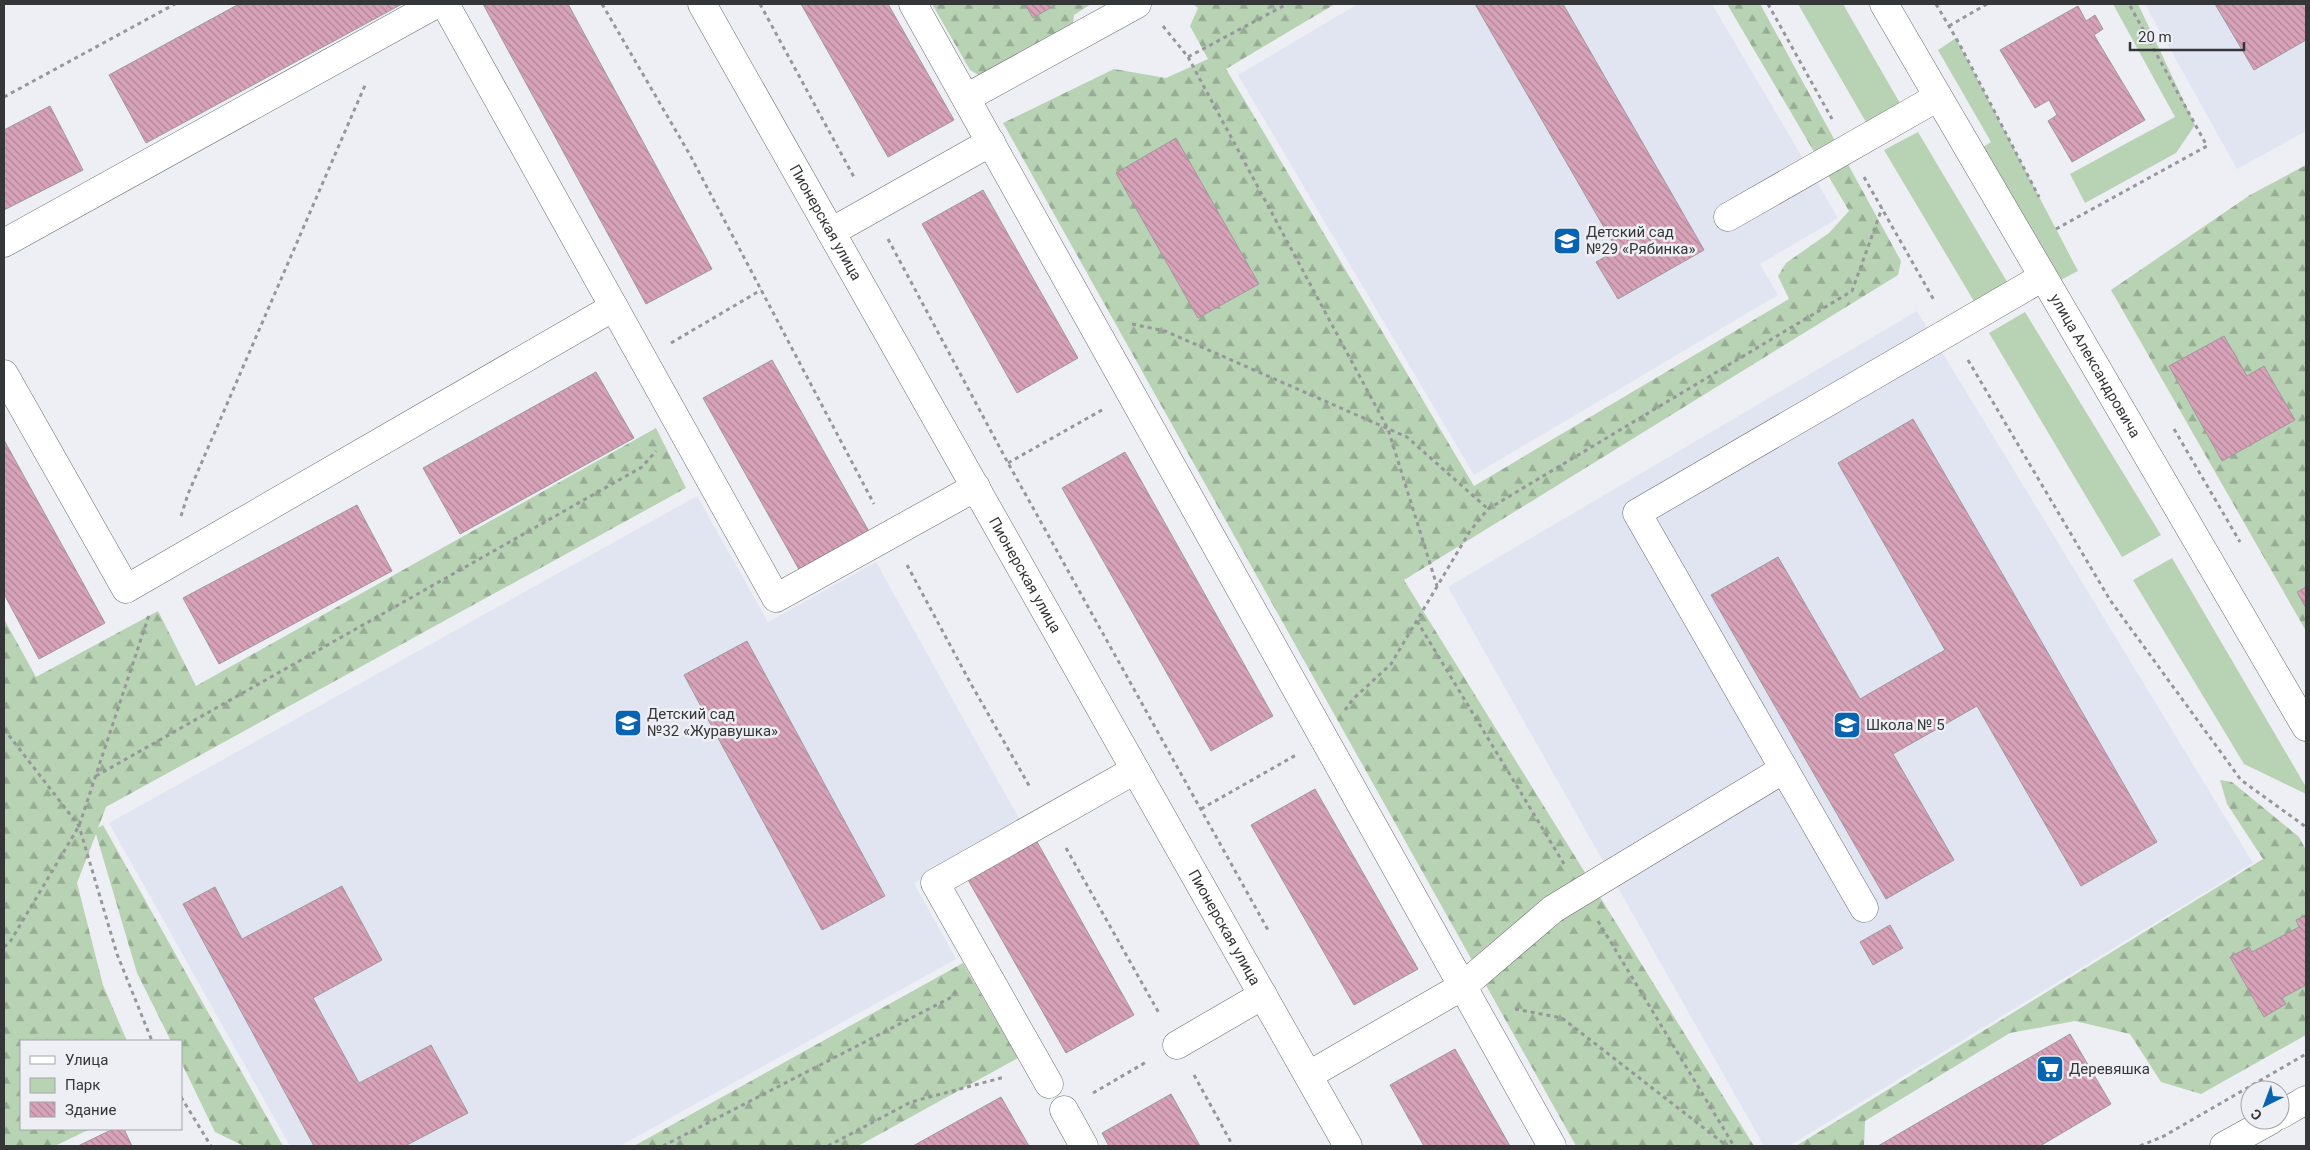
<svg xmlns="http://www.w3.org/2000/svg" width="2310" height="1150" font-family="Roboto,sans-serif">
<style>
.built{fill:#e0e5f1}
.green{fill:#b8d3b3}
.forest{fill:url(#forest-firs)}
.building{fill:url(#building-back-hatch);stroke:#a09a9c}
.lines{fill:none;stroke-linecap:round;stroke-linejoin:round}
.minor-casing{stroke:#6b6d71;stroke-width:29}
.path{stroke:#96979b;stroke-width:3;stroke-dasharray:4 4;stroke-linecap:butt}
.minor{stroke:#fff;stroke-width:28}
.labels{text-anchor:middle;stroke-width:5;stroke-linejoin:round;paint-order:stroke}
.street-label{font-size:15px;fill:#353638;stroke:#edeff4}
.poi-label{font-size:15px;fill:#353638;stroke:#edeff4;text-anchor:start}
</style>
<defs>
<pattern id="forest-firs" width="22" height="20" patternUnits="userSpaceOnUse" patternTransform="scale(1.25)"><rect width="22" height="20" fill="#b8d3b3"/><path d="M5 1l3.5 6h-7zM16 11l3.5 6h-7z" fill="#96ac93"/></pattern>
<pattern id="building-back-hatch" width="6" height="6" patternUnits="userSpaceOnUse" patternTransform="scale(1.25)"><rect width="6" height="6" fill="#d8a2b9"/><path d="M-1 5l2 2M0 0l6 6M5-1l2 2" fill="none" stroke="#b08597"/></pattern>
</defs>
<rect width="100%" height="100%" fill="#edeff4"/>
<path class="built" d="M1358,4H1712L1838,218L1760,264L1778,295L1474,475L1238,75Z
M2145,4H2306V131L2237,169Z
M1917,311L2253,863L1789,1146H1764L1448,587Z
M697,496L768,622L876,562L1022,824L914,883L956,959L620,1146H290L109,823Z"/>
<path class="green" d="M1798,4H1843L1901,105L1867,124Z
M2113,4H2138L2195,125L2176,153L2085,203L2070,174L2175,117Z
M1956,38L2078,271L2053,284L1977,151L1991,142L1938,50Z
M1918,132L2009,285L1975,303L1884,150Z
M2025,312L2161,535L2122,557L1989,333Z
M2172,558L2306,787V794L2244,764L2133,580Z"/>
<path class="forest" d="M932,4H1091L1074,15L1072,29L983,78L970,70Z
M1193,4H1335L1226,69L1474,486L1789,299L1778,276L1786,263L1829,233L1849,211L1727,4H1760L1901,261L1898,275L1404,580L1754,1146H1576L1003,123L1114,69L1166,78L1208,59L1190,26L1198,8Z
M2306,165V631L2111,290L2250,195Z
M656,428L686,488L106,807L98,828L103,825L283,1146H244L215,1132L181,1062V1041H171L137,973L96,834L77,883L103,985L127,1041H21V1129H90L55,1146H4V619L36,677L158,611L196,686Z
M2220,780L2232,782L2299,837L2306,850V1035L2201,1094L2161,1082L2130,1034L2075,1021L2010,1033L1865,1121L1864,1146H1796L2263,859L2227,804Z
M963,963L1018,1058L858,1146H634Z"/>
<path class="building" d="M239,4H402L146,143L109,75Z
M483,4H568L712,269L646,304Z
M801,4H888L954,120L888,157Z
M1025,4H1057L1033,18Z
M1475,4H1563L1704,250L1618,299L1596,262L1617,250Z
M2215,4H2306V40L2254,70Z
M2078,6L2086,21L2095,15L2103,29L2094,35L2145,120L2072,162L2048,121L2057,115L2049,100L2035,108L2000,50Z
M50,106L83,170L4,210V130Z
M1176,138L1259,284L1198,318L1116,173Z
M983,190L1078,358L1017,393L922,224Z
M2224,336L2247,376L2264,366L2295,420L2222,461L2169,366Z
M772,360L871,535L801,573L703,398Z
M596,372L634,438L460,534L423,468Z
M1913,419L2157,842L2081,886L1977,706L1893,754L1954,860L1886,899L1711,595L1778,557L1860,699L1945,650L1838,463Z
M4,440L105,623L39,659L4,594Z
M1125,452L1273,716L1211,751L1062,488Z
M357,505L392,571L219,664L183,598Z
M2306,587V608L2297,592Z
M747,641L885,896L822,930L684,675Z
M1315,789L1418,969L1354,1005L1251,825Z
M1036,840L1134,1015L1066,1053L967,878Z
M342,886L382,960L313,998L359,1083L431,1045L468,1113L405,1146H314L183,904L215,887L242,939Z
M2306,915V985L2282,998L2286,1004L2264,1017L2230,957L2249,947L2252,952L2299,927L2296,920Z
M1890,925L1903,948L1873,965L1860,942Z
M2070,1034L2111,1104L2040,1146H1878Z
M1455,1049L1510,1146H1424L1390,1085Z
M1171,1094L1200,1146H1109L1102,1133Z
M1001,1097L1029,1146H913Z
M113,1129H124L132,1146H78Z"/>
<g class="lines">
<g class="minor-casing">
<g id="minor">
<path d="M445,4L776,598L976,487"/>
<path id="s1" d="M702,4L1348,1146"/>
<path d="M913,4L1552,1146"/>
<path id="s2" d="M1884,4L2306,727"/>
<path d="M966,98L1137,4"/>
<path d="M1728,217L1938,97"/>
<path d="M831,232L991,142"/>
<path d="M4,243L436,4"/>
<path d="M4,374L126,589L614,307"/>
<path d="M1784,769L1637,513L2043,277"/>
<path d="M1177,1045L1263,995"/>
<path d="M1309,1075L1463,986L1553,909L1784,769L1864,908"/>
<path d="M1049,1084L935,883L1135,770"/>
<path d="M1064,1110L1084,1146"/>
<path d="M2280,1115L2306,1100"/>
<path d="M2224,1146L2271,1120"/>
</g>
</g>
<path class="path" d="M602,4L690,155L874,504
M760,4L855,179
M1768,4L1832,119
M1936,4L1960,45L2039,197
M1163,26L1188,57L1287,4
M1949,26L1987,4
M1188,57L1388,429L1437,586
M4,97L175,4
M1864,177L1935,302
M2056,229L2207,146L2129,4
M888,239L1008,463L1268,930
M1132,324L1165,331L1407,437L1488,509
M671,343L761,290
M1968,360L2110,600L2241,780L2306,827
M2174,429L2240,542
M1008,463L1102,410
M181,516L188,494L366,83
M907,565L971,684L1031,789
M1417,621L1564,864
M1345,710L1353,699L1391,664L1470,531L1488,509L1852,291L1882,208
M4,729L79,826L117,954L152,1041
M96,776L642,467L656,451
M1201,809L1296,755
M1066,848L1160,1015
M1598,921L1734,1146
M4,947L10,942L79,826L149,615
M1515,1009L1562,1018L1727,1146
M1194,1075L1233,1146
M1093,1093L1148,1061
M181,1097L211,1146
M663,1146L950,998L957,990
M828,1146L911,1102L1001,1078H1006
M2140,1146L2164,1136L2306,1054"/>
<use href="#minor" class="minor"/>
</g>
<defs>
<g id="school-square" transform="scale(1.4375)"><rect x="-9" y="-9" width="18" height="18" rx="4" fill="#0863b0" stroke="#edeff4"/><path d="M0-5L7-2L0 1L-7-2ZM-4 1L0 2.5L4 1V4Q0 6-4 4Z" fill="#fff"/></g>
<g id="supermarket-square" transform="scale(1.4375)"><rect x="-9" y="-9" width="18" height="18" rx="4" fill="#0863b0" stroke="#edeff4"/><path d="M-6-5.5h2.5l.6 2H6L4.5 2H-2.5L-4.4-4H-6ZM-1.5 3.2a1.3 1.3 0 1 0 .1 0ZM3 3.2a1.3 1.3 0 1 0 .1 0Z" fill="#fff"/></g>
</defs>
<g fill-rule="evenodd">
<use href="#school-square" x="1567" y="241"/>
<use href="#school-square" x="628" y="723"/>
<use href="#school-square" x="1847" y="725"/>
<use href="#supermarket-square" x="2050" y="1069"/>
</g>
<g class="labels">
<g class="street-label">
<text dy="5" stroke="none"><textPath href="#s1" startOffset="251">Пионерская улица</textPath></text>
<text dy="5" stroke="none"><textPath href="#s2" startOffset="419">улица Александровича</textPath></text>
<text dy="5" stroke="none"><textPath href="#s1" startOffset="656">Пионерская улица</textPath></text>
<text dy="5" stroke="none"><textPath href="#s1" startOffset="1061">Пионерская улица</textPath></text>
</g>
<g class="poi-label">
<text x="1586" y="237">Детский сад<tspan x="1586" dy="17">№29 «Рябинка»</tspan></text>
<text x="647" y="719">Детский сад<tspan x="647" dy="17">№32 «Журавушка»</tspan></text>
<text x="1866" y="730">Школа № 5</text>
<text x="2069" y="1074">Деревяшка</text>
</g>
</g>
<rect width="2310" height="1150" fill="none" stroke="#353638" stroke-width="10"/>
<rect x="20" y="1040" width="162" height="90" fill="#edeff4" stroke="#a3a5a9"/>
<rect x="30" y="1056" width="25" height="8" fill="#ffffff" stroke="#a3a5a9"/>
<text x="65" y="1065" font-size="15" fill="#353638">Улица</text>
<rect x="30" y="1078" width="25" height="15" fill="#b8d3b3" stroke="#a3a5a9"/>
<text x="65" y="1090" font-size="15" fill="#353638">Парк</text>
<rect x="30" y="1102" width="25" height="15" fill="url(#building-back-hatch)" stroke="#a3a5a9"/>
<text x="65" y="1115" font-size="15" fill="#353638">Здание</text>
<g transform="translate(2265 1105) rotate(222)"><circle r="24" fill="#edeff4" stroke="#a3a5a9"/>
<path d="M0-4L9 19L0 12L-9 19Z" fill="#0863b0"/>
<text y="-8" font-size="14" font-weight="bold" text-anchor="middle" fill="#353638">С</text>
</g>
<path d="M2130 42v8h114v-8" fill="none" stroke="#353638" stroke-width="2.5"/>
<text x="2138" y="42" font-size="15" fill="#353638" stroke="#edeff4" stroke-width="4" paint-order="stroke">20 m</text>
</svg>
